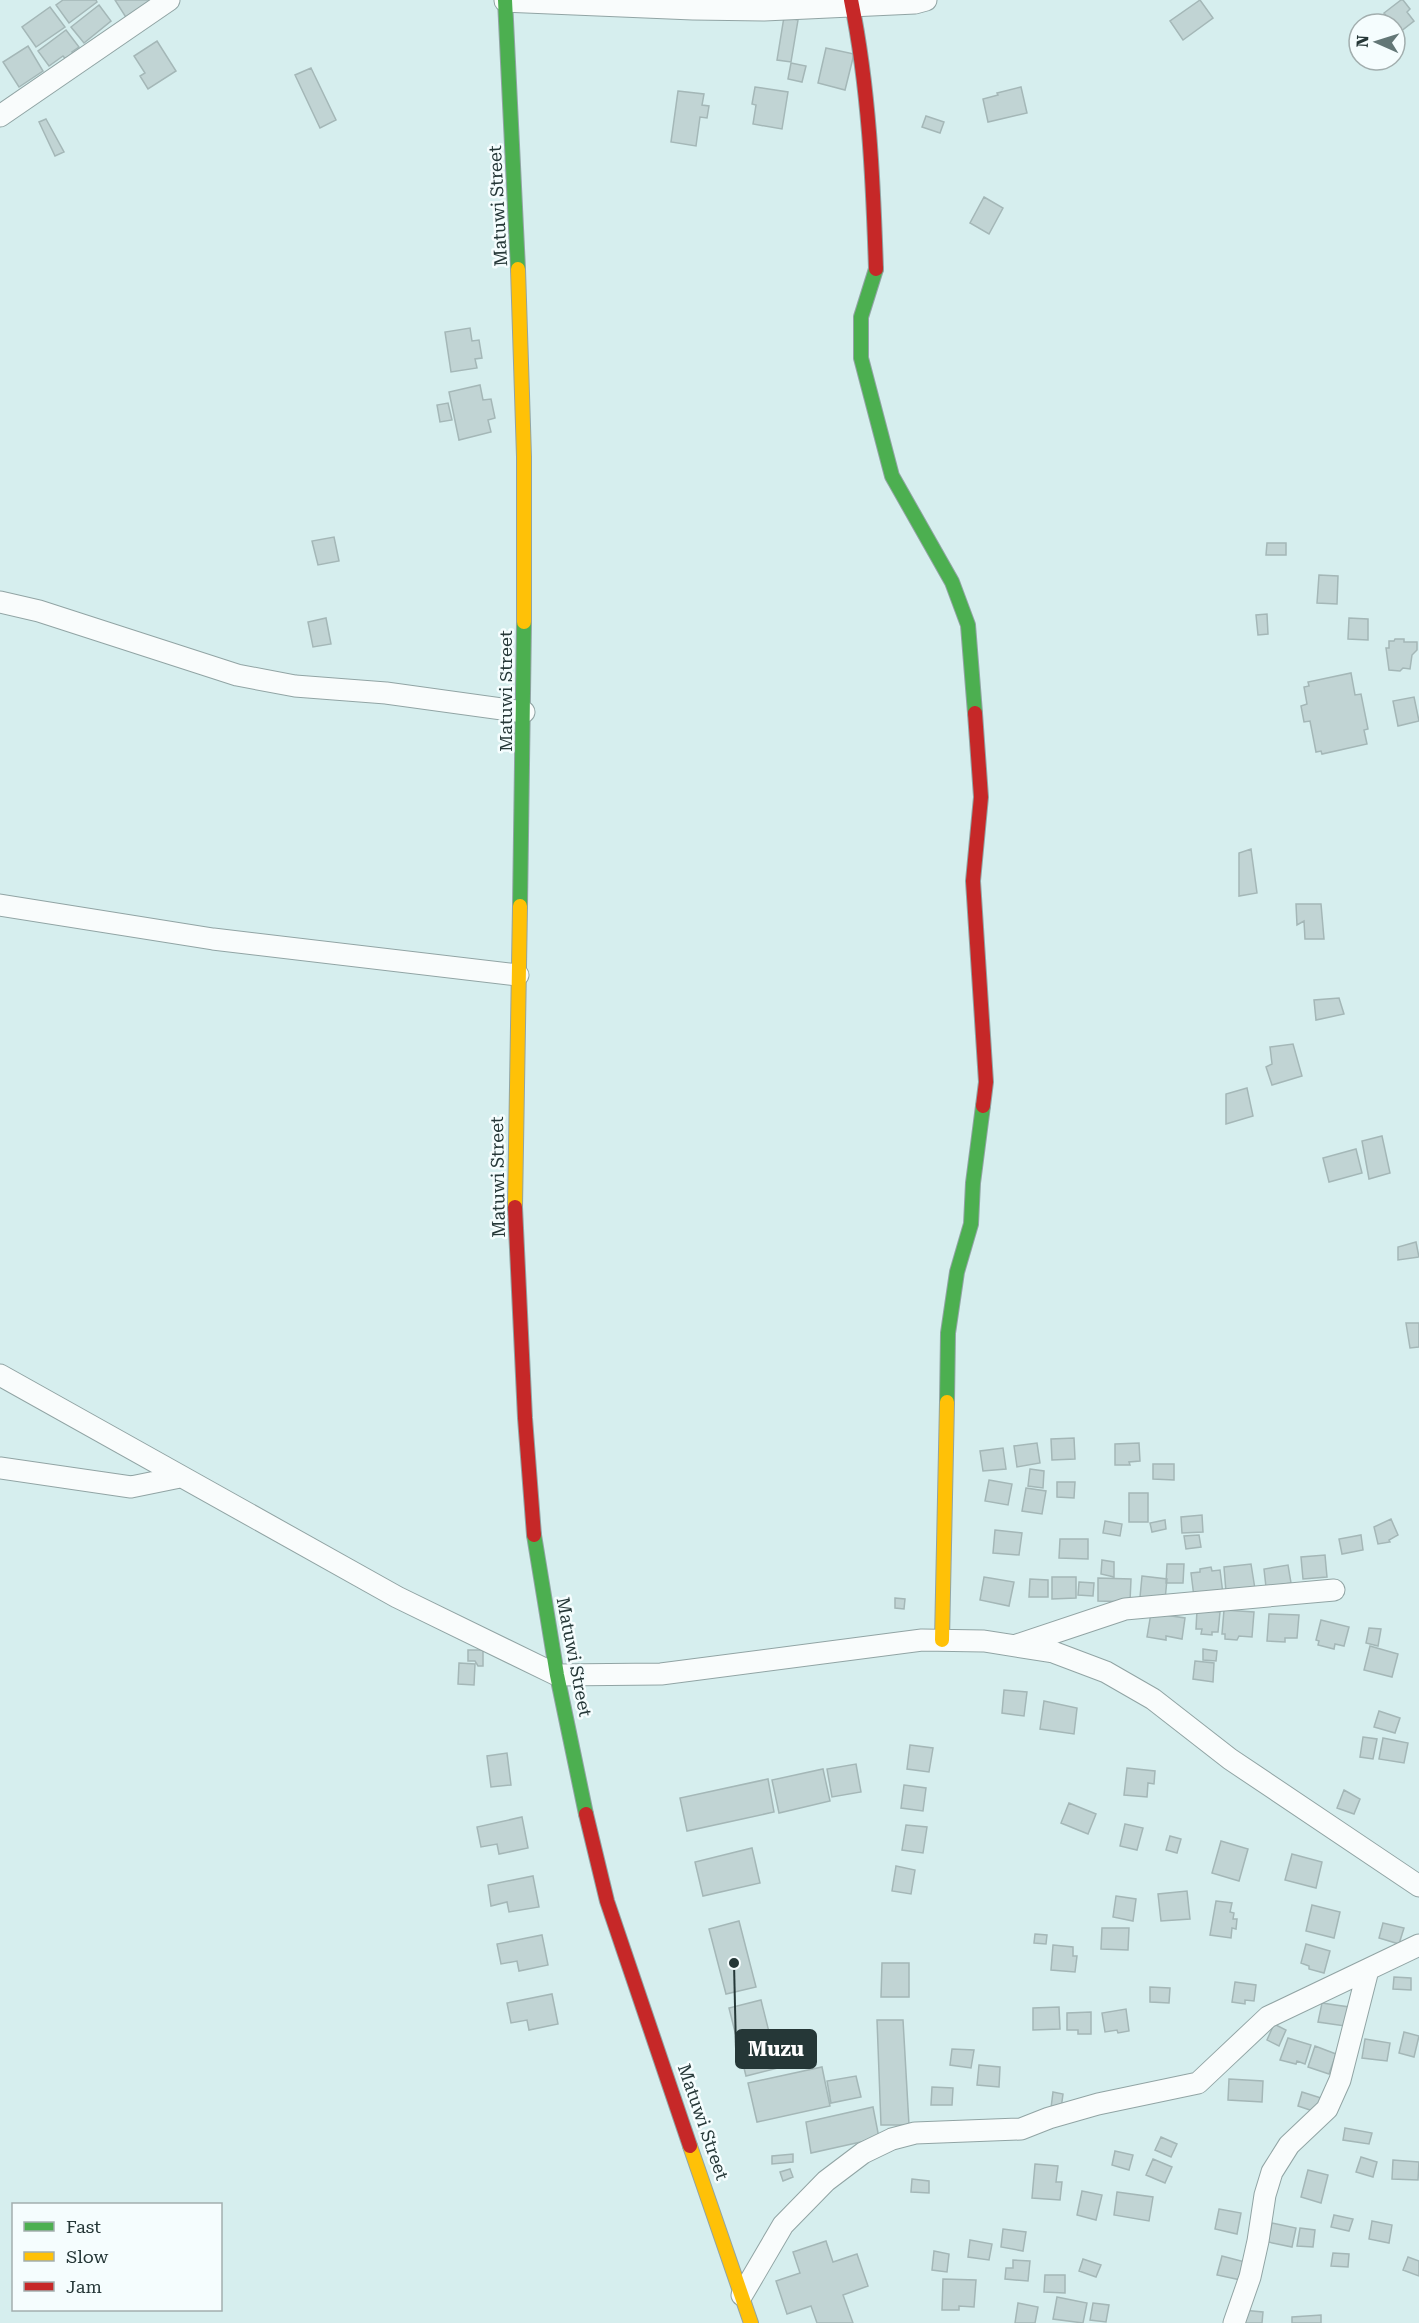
<svg xmlns="http://www.w3.org/2000/svg" width="1419" height="2323" font-family="'Roboto Serif',serif">
<style>
.building{fill:#c1d4d4;stroke:#a4b7b7;stroke-width:1.5}
.lines{fill:none;stroke-linecap:round;stroke-linejoin:round}
.street-casing{stroke:#91a4a4;stroke-width:23}
.fast-casing{stroke:#91a4a4;stroke-width:16}
.slow-casing{stroke:#91a4a4;stroke-width:16}
.jam-casing{stroke:#91a4a4;stroke-width:16}
.street{stroke:#f9fcfc;stroke-width:21}
.fast{stroke:#4caf50;stroke-width:14}
.slow{stroke:#ffc107;stroke-width:14}
.jam{stroke:#c62828;stroke-width:14}
.labels{text-anchor:middle;stroke-width:5;stroke-linejoin:round;paint-order:stroke}
.street-label{font-size:18px;fill:#253737;stroke:#f5fdfe}
.leader{fill:none;stroke:#253737;stroke-width:2}
.callout-dot{fill:#253737;stroke:#f5fdfe;stroke-width:2}
.callout{fill:#253737;stroke:#253737;stroke-width:2}
.callout-label{font-size:20px;text-anchor:middle;font-weight:bold;fill:#fff}
</style>
<rect width="100%" height="100%" fill="#d6eeee"/>
<path class="building" d="M63,0H96L97,2L69,23L56,5Z
M115,0H156L127,19Z
M1200,0L1213,18L1183,40L1170,21Z
M1401,0H1403L1410,9L1407,12L1414,21L1400,32L1384,13Z
M99,5L111,21L84,43L71,27Z
M50,7L65,27L36,47L22,27Z
M784,17L798,20L791,62L777,60Z
M66,30L79,47L72,52L76,58L69,63L63,56L49,66L38,51Z
M157,41L176,71L148,89L140,76L145,73L134,56Z
M28,46L43,71L19,87L3,62Z
M826,48L854,54L845,90L818,83Z
M791,63L806,66L802,82L788,79Z
M311,68L336,120L320,128L295,75Z
M755,87L788,92L782,129L753,124L756,105L752,104Z
M1021,87L1027,113L988,122L983,99L998,95L997,93Z
M678,91L704,94L702,105L709,106L707,118L700,117L696,146L671,142Z
M926,116L944,122L940,133L922,127Z
M46,119L64,152L55,156L39,122Z
M984,197L1003,208L989,234L970,223Z
M470,328L472,341L479,340L482,358L475,359L477,368L451,372L445,332Z
M480,385L483,400L491,399L495,418L488,420L491,432L459,440L449,392Z
M448,403L452,420L440,422L437,405Z
M334,537L339,561L318,565L312,541Z
M1267,543H1286V555H1266Z
M1319,575L1338,576L1337,604L1317,603Z
M1267,614L1268,634L1258,635L1256,615Z
M326,618L331,644L313,647L308,622Z
M1349,618L1368,619V640L1348,639Z
M1395,639H1404V642H1417V650L1412,655L1410,669L1403,668L1400,671L1389,670L1386,648H1389V641H1394Z
M1351,673L1355,695L1361,694L1368,729L1364,730L1367,744L1322,754L1321,751L1316,752L1310,721L1304,722L1301,706L1307,704L1304,687L1309,686L1308,682Z
M1414,697L1419,721L1398,726L1393,701Z
M1251,849L1257,893L1239,896V853Z
M1296,904H1321L1324,939H1305L1304,921L1297,925Z
M1339,998L1344,1014L1316,1020L1314,1000Z
M1293,1044L1302,1076L1272,1085L1266,1067L1272,1064L1270,1047Z
M1247,1088L1253,1116L1226,1124V1094Z
M1382,1136L1390,1173L1369,1179L1362,1141Z
M1356,1149L1362,1173L1329,1182L1323,1158Z
M1416,1242L1419,1257L1398,1260V1247Z
M1406,1323H1419V1347L1410,1348Z
M1074,1438L1075,1459L1052,1460L1051,1439Z
M1037,1443L1040,1463L1017,1467L1014,1446Z
M1139,1443L1140,1461L1129,1462L1130,1465H1115V1444Z
M1003,1448L1006,1469L983,1471L980,1451Z
M1153,1464H1174V1480L1153,1479Z
M1030,1469L1044,1471L1043,1488L1028,1486Z
M989,1480L1012,1484L1008,1505L985,1501Z
M1057,1482H1075L1074,1498L1057,1497Z
M1026,1488L1046,1491L1042,1514L1022,1511Z
M1129,1493H1148V1522H1129Z
M1202,1515L1203,1532L1182,1533L1181,1517Z
M1391,1519L1398,1535L1389,1540L1390,1542L1378,1544L1374,1527Z
M1165,1520L1166,1529L1152,1532L1150,1523Z
M1105,1521L1122,1524L1120,1536L1103,1533Z
M995,1530L1022,1533L1019,1555L993,1553Z
M1199,1535L1201,1547L1186,1549L1184,1536Z
M1361,1535L1363,1550L1342,1554L1339,1539Z
M1060,1539H1088V1559L1059,1558Z
M1325,1555L1327,1577L1303,1579L1301,1557Z
M1102,1560L1114,1562V1577L1101,1574Z
M1167,1564H1184L1183,1583H1166Z
M1251,1564L1255,1589L1226,1592L1224,1567Z
M1288,1565L1291,1583L1266,1587L1264,1569Z
M1211,1567L1212,1571L1220,1570L1223,1594L1194,1597L1191,1573L1200,1572V1569Z
M1142,1576L1167,1579L1165,1600L1140,1597Z
M984,1577L1014,1582L1009,1606L980,1600Z
M1052,1577H1076V1598L1052,1599Z
M1098,1578L1131,1579L1130,1602L1098,1601Z
M1030,1579L1048,1580V1597H1029Z
M1079,1582L1094,1583L1093,1596L1078,1595Z
M895,1598L905,1599L904,1609L895,1608Z
M1197,1610L1220,1612L1218,1632H1212V1635L1201,1634L1202,1629H1196Z
M1224,1610L1254,1612L1252,1637L1239,1636L1237,1640L1225,1639V1634H1222Z
M1151,1613L1185,1618L1182,1639L1166,1636V1640L1147,1637Z
M1269,1614L1299,1615L1297,1638H1285V1642L1267,1641Z
M1321,1620L1349,1627L1344,1646L1335,1644L1334,1649L1318,1645L1319,1641L1316,1640Z
M1369,1628L1381,1629L1378,1646L1366,1643Z
M1370,1646L1398,1654L1392,1677L1364,1670Z
M1203,1649L1217,1651L1216,1661L1203,1660Z
M468,1650H483V1666H478L475,1661H468Z
M1195,1661L1214,1663L1213,1682L1193,1679Z
M459,1663L475,1664L474,1685L458,1684Z
M1004,1690L1027,1692L1024,1716L1002,1713Z
M1044,1701L1077,1708L1074,1734L1040,1729Z
M1379,1711L1400,1718L1395,1733L1374,1727Z
M1363,1737L1377,1739L1373,1759L1360,1757Z
M1383,1738L1408,1743L1404,1763L1379,1759Z
M910,1745L933,1748L929,1772L907,1769Z
M507,1753L511,1785L491,1787L487,1756Z
M856,1764L861,1792L832,1797L827,1769Z
M1127,1768L1155,1771L1154,1784L1148,1783L1147,1797L1124,1795Z
M823,1769L830,1801L779,1813L772,1780Z
M768,1779L774,1812L687,1831L680,1798Z
M904,1785L926,1788L923,1811L901,1808Z
M1344,1790L1360,1799L1354,1814L1337,1808Z
M1069,1803L1096,1814L1088,1834L1061,1823Z
M522,1817L528,1848L499,1854L497,1844L481,1847L477,1827Z
M1125,1824L1143,1828L1137,1850L1120,1846Z
M906,1825L927,1827L923,1853L902,1850Z
M1170,1836L1181,1839L1177,1853L1166,1850Z
M1221,1841L1248,1849L1239,1881L1212,1873Z
M752,1848L760,1883L703,1896L695,1862Z
M1292,1854L1322,1862L1316,1888L1285,1880Z
M896,1866L915,1870L911,1894L892,1891Z
M533,1876L539,1907L509,1912L507,1902L491,1906L488,1885Z
M1187,1891L1190,1919L1161,1921L1158,1894Z
M1116,1896L1136,1899L1133,1921L1113,1917Z
M1216,1901L1232,1903L1230,1912L1234,1913L1233,1919H1237L1236,1929L1232,1928L1231,1938L1210,1935Z
M1312,1905L1340,1912L1334,1938L1306,1931Z
M739,1921L756,1987L726,1994L709,1929Z
M1383,1923L1404,1928L1399,1944L1379,1938Z
M1102,1928H1129L1128,1950L1101,1949Z
M1035,1934L1047,1935L1046,1944L1034,1943Z
M542,1935L548,1965L519,1971L517,1961L501,1964L497,1944Z
M1306,1944L1330,1951L1324,1973L1309,1969V1966L1301,1963Z
M1053,1945L1073,1947V1956H1077L1075,1972L1051,1970Z
M882,1963H909V1997H881Z
M1394,1977L1411,1978V1990L1393,1989Z
M1235,1982L1256,1985L1254,2001L1245,2000V2004L1232,2002Z
M1150,1987L1170,1988L1169,2003L1150,2002Z
M552,1994L558,2024L529,2030L527,2020L511,2023L507,2003Z
M761,2000L778,2068L746,2076L729,2008Z
M1322,2003L1349,2007L1345,2026L1318,2022Z
M1059,2007L1060,2029L1033,2030V2008Z
M1126,2009L1129,2031L1118,2033L1117,2030L1105,2032L1102,2013Z
M1091,2012V2034H1078V2030H1067V2013Z
M877,2020H903L909,2125H881Z
M1274,2024L1286,2030L1279,2046L1267,2040Z
M1404,2032L1419,2036L1414,2057L1399,2053Z
M1288,2038L1311,2045L1305,2064L1297,2061L1296,2064L1280,2060Z
M1365,2039L1390,2043L1387,2061L1362,2058Z
M1315,2046L1336,2054L1329,2074L1308,2067Z
M952,2049L974,2050L971,2068L950,2065Z
M979,2065L1000,2067L999,2087L977,2085Z
M822,2067L830,2106L757,2122L748,2083Z
M856,2076L861,2097L831,2103L827,2081Z
M1229,2079L1263,2081L1262,2102L1228,2100Z
M932,2087L953,2088L952,2105H931Z
M1053,2092L1063,2094L1061,2109L1051,2108Z
M1302,2092L1321,2098L1316,2112L1298,2106Z
M873,2107L879,2138L811,2153L806,2122Z
M1345,2128L1372,2133L1369,2144L1343,2140Z
M1161,2137L1177,2144L1171,2157L1155,2150Z
M1115,2151L1133,2155L1129,2170L1112,2165Z
M793,2154V2162L772,2164V2156Z
M1361,2157L1377,2162L1373,2177L1356,2172Z
M1153,2159L1172,2167L1165,2183L1146,2175Z
M1393,2160L1419,2162L1418,2180L1392,2179Z
M1035,2164L1058,2166L1056,2182H1062L1060,2200L1032,2198Z
M790,2169L793,2177L783,2181L780,2172Z
M1308,2170L1328,2175L1321,2203L1301,2197Z
M912,2179L929,2181V2193L911,2192Z
M1082,2191L1102,2195L1096,2220L1077,2215Z
M1117,2192L1153,2197L1149,2221L1114,2215Z
M1219,2209L1241,2213L1237,2234L1215,2229Z
M1334,2215L1353,2219L1349,2231L1331,2227Z
M1372,2221L1392,2225L1389,2243L1369,2239Z
M1272,2223L1296,2228L1292,2247L1268,2242Z
M1300,2228L1315,2230L1313,2247L1297,2246Z
M1003,2229L1026,2232L1023,2251L1001,2247Z
M970,2240L992,2244L989,2260L968,2257Z
M826,2241L833,2262L857,2254L868,2286L843,2295L853,2323H817L811,2306L787,2314L776,2281L800,2273L793,2252Z
M934,2251L949,2254L947,2272L932,2270Z
M1333,2253L1349,2254L1348,2267L1331,2266Z
M1222,2256L1245,2262L1241,2280L1217,2275Z
M1408,2257L1419,2261V2276L1403,2270Z
M1083,2259L1101,2265L1096,2277L1079,2271Z
M1013,2260L1030,2261L1028,2281L1005,2279L1006,2268H1013Z
M1045,2275H1065V2293L1044,2292Z
M943,2279L976,2280L974,2307L959,2306V2310H942Z
M1057,2297L1087,2303L1083,2323L1053,2319Z
M1018,2303L1038,2307L1035,2323H1015Z
M1093,2303L1109,2305L1106,2322L1090,2320Z
M1242,2310L1263,2312L1262,2323H1241Z
M1321,2315V2323H1292V2317Z"/>
<g class="lines">
<g class="street-casing">
<path id="street" d="M505,1L693,9L764,10L915,3L926,0
M0,116L169,0
M0,602L39,611L237,675L295,686L386,693L524,712
M0,905L213,939L518,975
M0,1375L397,1597L557,1675L661,1674L922,1640L984,1641L1053,1652L1106,1672L1153,1699L1230,1759L1419,1886
M0,1468L131,1487L180,1477
M1017,1645L1125,1609L1334,1590
M742,2295L783,2225L826,2181L863,2153L892,2139L915,2133L1021,2129L1049,2118L1098,2104L1198,2083L1268,2017L1419,1945
M1234,2323L1250,2277L1258,2241L1265,2195L1272,2172L1289,2145L1327,2109L1340,2080L1368,1970"/>
</g>
<g class="fast-casing">
<path id="fast" d="M505,0L518,269
M876,269L861,317V358L892,476L952,582L968,625L975,713
M520,906L524,622
M947,1402L948,1333L957,1272L971,1224L973,1183L983,1106
M534,1535L557,1675L586,1814"/>
</g>
<g class="slow-casing">
<path id="slow" d="M518,269L524,457V622
M515,1207L520,906
M942,1640L947,1402
M690,2146L751,2323"/>
</g>
<g class="jam-casing">
<path id="jam" d="M851,0C869,88 873,179 876,269
M975,713L981,797L973,881L986,1082L983,1106
M515,1207L525,1418L534,1535
M586,1814L607,1901L690,2146"/>
</g>
<use href="#street" class="street"/>
<use href="#fast" class="fast"/>
<use href="#slow" class="slow"/>
<use href="#jam" class="jam"/>
</g>
<g class="labels">
<g class="street-label">
<text transform="translate(498 206) rotate(-93)" y="6">Matuwi Street</text>
<text transform="translate(506 691) rotate(-90)" y="6">Matuwi Street</text>
<text transform="translate(498 1177) rotate(-91)" y="6">Matuwi Street</text>
<text transform="translate(574 1657) rotate(79)" y="6">Matuwi Street</text>
<text transform="translate(703 2122) rotate(71)" y="6">Matuwi Street</text>
</g>
</g>
<path class="leader" d="M734 1963L736 2049"/>
<circle class="callout-dot" cx="734" cy="1963" r="6"/>
<rect class="callout" x="736" y="2030" width="80" height="38" rx="6"/>
<g class="callout-label">
<text x="776" y="2056">Muzu</text>
</g>
<rect x="12" y="2203" width="210" height="108" fill="#f5fdfe" stroke="#a2aeae" stroke-width="1.5"/>
<rect x="24" y="2222" width="30" height="9" fill="#4caf50" stroke="#a2aeae" stroke-width="1.5"/>
<text x="66" y="2233" font-size="18" fill="#253737">Fast</text>
<rect x="24" y="2252" width="30" height="9" fill="#ffc107" stroke="#a2aeae" stroke-width="1.5"/>
<text x="66" y="2263" font-size="18" fill="#253737">Slow</text>
<rect x="24" y="2282" width="30" height="9" fill="#c62828" stroke="#a2aeae" stroke-width="1.5"/>
<text x="66" y="2293" font-size="18" fill="#253737">Jam</text>
<g transform="translate(1377 42) rotate(273)"><circle r="28" fill="#f5fdfe" stroke="#a2aeae" stroke-width="1.5"/>
<path d="M0-4.5L10 22L0 15L-10 22Z" fill="#637777"/>
<text y="-9" font-size="16" font-weight="bold" text-anchor="middle" fill="#253737">N</text>
</g>
</svg>
